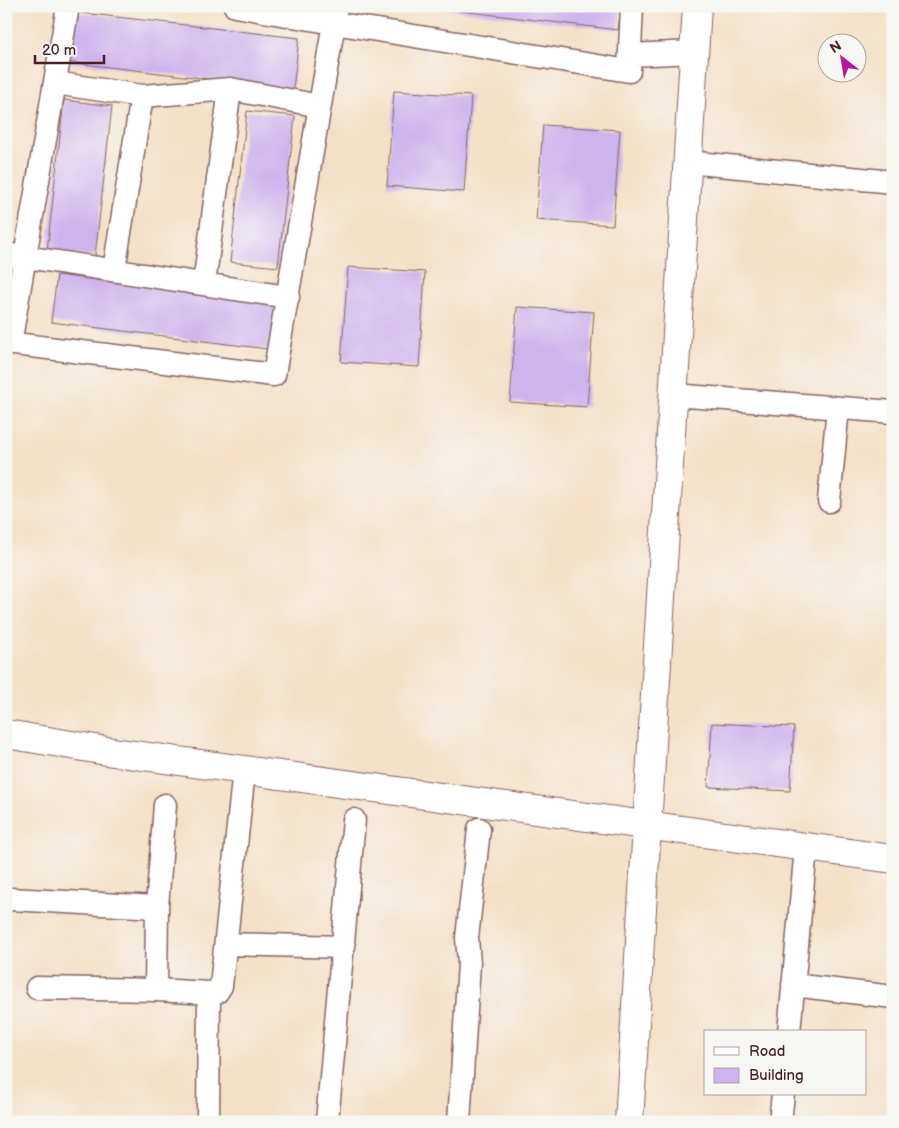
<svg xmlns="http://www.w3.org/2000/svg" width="899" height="1128" font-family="'Balsamiq Sans',sans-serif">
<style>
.building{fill:#ceb4ed}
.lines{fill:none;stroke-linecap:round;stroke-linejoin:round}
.minor-casing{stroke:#866361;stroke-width:25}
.tertiary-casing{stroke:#866361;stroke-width:30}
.minor{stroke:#fff;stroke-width:22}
.tertiary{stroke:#fff;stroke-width:28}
</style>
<rect width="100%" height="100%" fill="#f6f6f2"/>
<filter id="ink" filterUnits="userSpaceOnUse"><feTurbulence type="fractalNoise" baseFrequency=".02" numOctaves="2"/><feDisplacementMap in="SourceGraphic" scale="10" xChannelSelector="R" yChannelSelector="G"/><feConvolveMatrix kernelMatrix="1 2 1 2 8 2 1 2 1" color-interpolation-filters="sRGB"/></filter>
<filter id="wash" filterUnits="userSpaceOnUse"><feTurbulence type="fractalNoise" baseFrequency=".0096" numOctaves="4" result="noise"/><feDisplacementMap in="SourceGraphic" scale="20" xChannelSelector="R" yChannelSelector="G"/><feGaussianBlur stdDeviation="1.12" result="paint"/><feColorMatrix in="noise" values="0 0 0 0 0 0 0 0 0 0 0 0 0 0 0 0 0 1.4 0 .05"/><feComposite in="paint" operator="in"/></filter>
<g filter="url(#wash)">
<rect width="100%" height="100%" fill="#f4e0c6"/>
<g id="blocks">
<path class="building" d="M420,6H621L618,30Z
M73,12L299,38L293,89L67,62Z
M394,91L471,96L464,192L387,186Z
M64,100L112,106L95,256L47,251Z
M247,111L295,116L278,267L230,262Z
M543,125L620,130L613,225L536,220Z
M348,267L425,272L419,367L341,362Z
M57,275L282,303L276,350L51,322Z
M517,307L594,312L587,407L510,402Z
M712,723L794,727L790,791L708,787Z"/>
</g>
</g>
<g filter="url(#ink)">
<use href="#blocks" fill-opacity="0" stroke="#866361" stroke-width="1"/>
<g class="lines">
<g class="minor-casing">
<path id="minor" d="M235,6L334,23L336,6
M630,55L694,52
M55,83L142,96L230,89L320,106
M687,162L893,182
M6,254L288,297
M114,270L142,96
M204,284L230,89
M6,343L274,375L334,23L629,71L632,6
M10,344L68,6
M674,395L893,412
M829,501L838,408
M10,899L157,907L156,990
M157,907L165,805
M227,944L344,947
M793,985L893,997
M37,988L156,990L209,993
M789,1032L806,848
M208,1122L209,993L217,992L221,986L244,770
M327,1122L354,820
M459,1122L469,963L467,938L479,829
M780,1122L783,1094"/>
</g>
<g class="tertiary-casing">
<path id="tertiary" d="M6,734L113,752L893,859
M629,1122L697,6"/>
</g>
<use href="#minor" class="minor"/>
<use href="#tertiary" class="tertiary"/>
</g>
</g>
<rect width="899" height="1128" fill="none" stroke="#f6f6f2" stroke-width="25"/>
<rect x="704" y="1030" width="162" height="65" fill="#f6f6f2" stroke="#b1a0a2"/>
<rect x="714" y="1047" width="25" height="8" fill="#ffffff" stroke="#b1a0a2"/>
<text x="749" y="1056" font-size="15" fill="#4a1f2b">Road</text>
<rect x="714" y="1068" width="25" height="15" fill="#ceb4ed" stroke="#b1a0a2"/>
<text x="749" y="1080" font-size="15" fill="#4a1f2b">Building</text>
<g transform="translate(842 58) rotate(329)"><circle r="24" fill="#f6f6f2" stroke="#b1a0a2"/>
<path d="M0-4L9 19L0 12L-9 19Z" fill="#b5179e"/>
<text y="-8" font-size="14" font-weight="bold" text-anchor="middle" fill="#4a1f2b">N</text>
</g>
<path d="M35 55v8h69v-8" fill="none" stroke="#4a1f2b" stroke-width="2.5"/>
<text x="42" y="55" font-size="15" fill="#4a1f2b" stroke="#f6f6f2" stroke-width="4" paint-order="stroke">20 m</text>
</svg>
